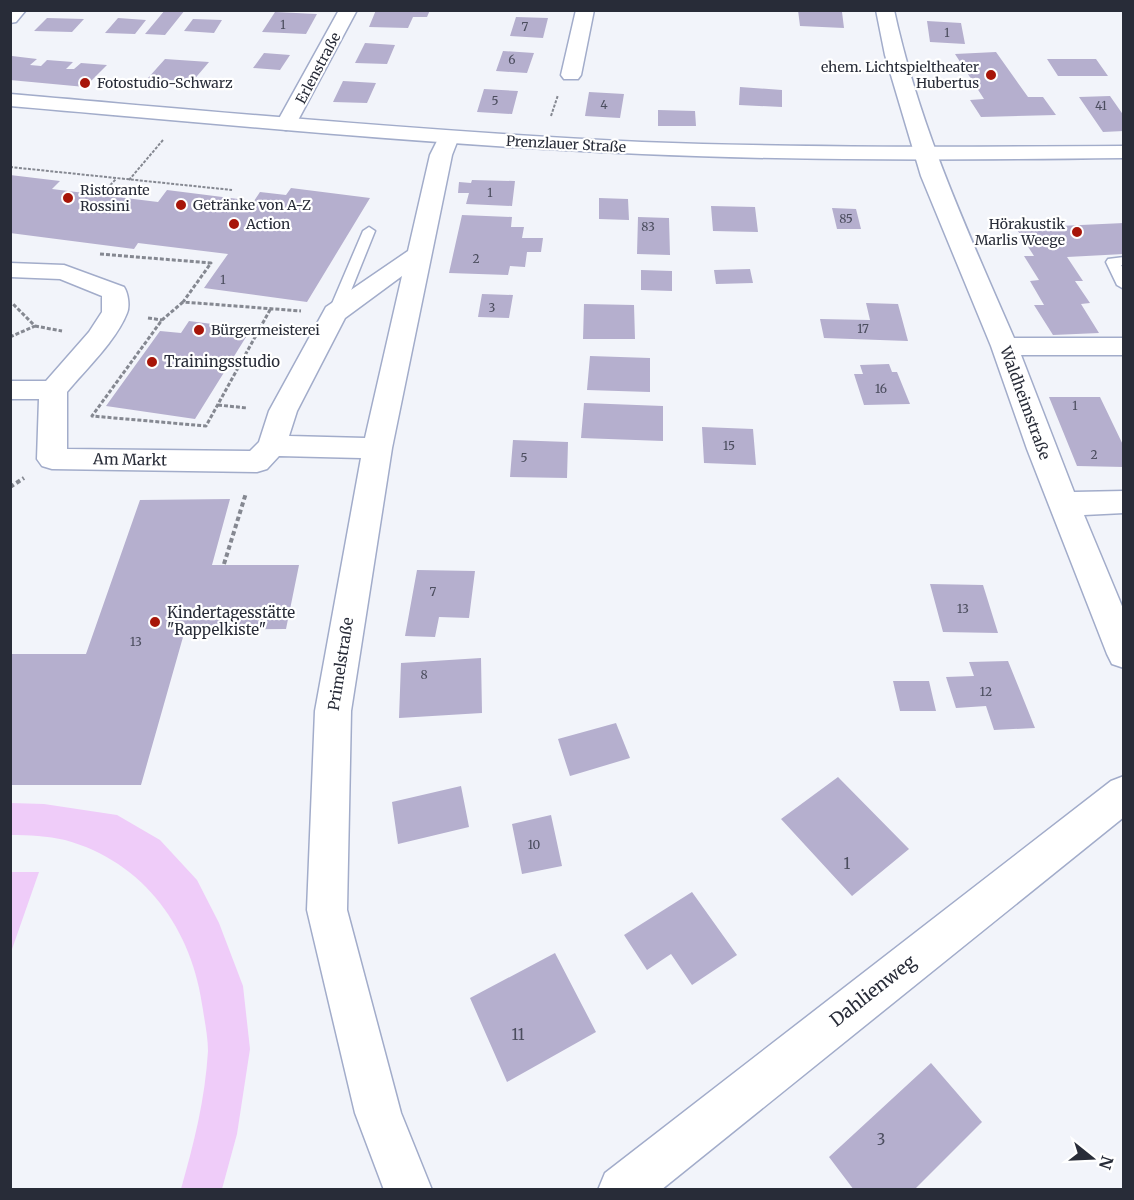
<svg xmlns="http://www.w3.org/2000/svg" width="1134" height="1200" font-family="Merriweather,serif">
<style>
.green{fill:#efccf9}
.building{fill:#b5afce}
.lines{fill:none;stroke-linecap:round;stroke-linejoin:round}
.lane-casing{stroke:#a2acca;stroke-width:3}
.street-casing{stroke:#a2acca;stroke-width:3}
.secondary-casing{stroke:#a2acca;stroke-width:3}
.path-far2{stroke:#858891;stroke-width:2;stroke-dasharray:3 1.5;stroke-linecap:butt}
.path-far1{stroke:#858891;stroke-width:3;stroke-dasharray:4 2;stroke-linecap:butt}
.path{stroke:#858891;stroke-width:4;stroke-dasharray:4.5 3;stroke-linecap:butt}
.lane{fill:#fff;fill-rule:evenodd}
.street{fill:#fff;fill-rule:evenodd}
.secondary{fill:#fff;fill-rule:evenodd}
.poi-dot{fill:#a71509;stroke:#fff;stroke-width:2}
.labels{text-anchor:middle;stroke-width:4.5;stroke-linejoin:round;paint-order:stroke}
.number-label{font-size:12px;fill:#4b4d5e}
.far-poi-label{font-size:14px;fill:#282c38;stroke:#fff;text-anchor:start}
.far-street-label{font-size:14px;fill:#282c38;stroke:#fff}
.poi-label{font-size:15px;fill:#282c38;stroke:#fff;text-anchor:start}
.street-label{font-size:15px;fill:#282c38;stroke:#fff}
.near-number-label{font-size:15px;fill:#4b4d5e}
.near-street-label{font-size:18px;fill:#282c38;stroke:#fff}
</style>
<rect width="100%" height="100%" fill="#f2f4fa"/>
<path class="green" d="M11,803L44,804L117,815L160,840L197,880L219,923L243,986L250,1049L237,1134L222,1189H181C194,1143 205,1100 208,1051C208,1038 205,1023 203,1010C193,930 145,862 65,840C48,836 28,835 11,835Z
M10,872H39L11,952H10Z"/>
<path class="building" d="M165,10H185L165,35L145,34Z
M376,10H430L427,17H413L408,28L369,27Z
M798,10L842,12L844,28L800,26Z
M275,12L317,14L306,34L262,32Z
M516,17L548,18L543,38L510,36Z
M47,18L84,19L72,32L34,31Z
M118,18L146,20L135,34L105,33Z
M193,19L222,20L214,33L184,31Z
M927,21L961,23L965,44L930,42Z
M365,43L395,45L387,64L355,63Z
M503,51L534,53L527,73L496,71Z
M996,52L1028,97H1043L1056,115L981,117L970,100L984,99L955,54Z
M264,53L290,55L280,70L253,68Z
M12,56L37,59L30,65L41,66L47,60L73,62L66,69H74L81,63L107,65L85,87L10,80Z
M165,59L209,62L192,82L148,78Z
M1047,59H1096L1108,76H1058Z
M343,81L376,83L367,103L333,102Z
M740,87L782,90V107L739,105Z
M484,89L518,91L512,114L477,112Z
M589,92L624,94L620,118L585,116Z
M1110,96L1124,116V131L1103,132L1079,97Z
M658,110L695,111L696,126H658Z
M10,175L60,181L52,189L158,202L167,190L254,201L260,192L286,195L291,188L370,198L307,302L204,288L228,254L138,243L134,249L10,233Z
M472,180L515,181L512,206L466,204L469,193H458L459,182L471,183Z
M599,198L628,199L629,220L599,219Z
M711,206L755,207L758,232L713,231Z
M832,208L856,209L861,229H837Z
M462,215L512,217L511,227H524L522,238H543L541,252H527L525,267L510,266L508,275L449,273Z
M638,217L669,218L670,255L637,254Z
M1124,223V254L1067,257L1083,281H1075L1090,303L1081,304L1099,333L1053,335L1034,305H1044L1030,281L1039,280L1024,256H1034L1016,228Z
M750,269L753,283L716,284L714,270Z
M641,270L672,271V291L641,290Z
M482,294L513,295L509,318L478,317Z
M866,303L898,304L908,341L824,338L820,319L870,320Z
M584,304L634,305L635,339H583Z
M189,321L251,329L195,419L106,406L160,331L181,333Z
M590,356L650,358V392L587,390Z
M889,364L892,372H897L910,404L864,405L854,374H863L860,365Z
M1049,397H1100L1124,447V467L1077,466Z
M584,403L663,406V441L581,438Z
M702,427L753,429L756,465L704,463Z
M513,440L568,442L567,478L510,477Z
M230,499L212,565H299L286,629L185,630L141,785H10V654H86L140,500Z
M417,570L475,571L469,618L439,617L435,637L405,636Z
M930,584L983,585L998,633L943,632Z
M481,658L482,713L399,718L401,663Z
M1008,661L1035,728L994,730L986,706L956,708L946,677L974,676L969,662Z
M893,681H929L936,711H900Z
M616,723L630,758L570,776L558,739Z
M838,777L909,849L852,896L781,819Z
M461,786L469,827L398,844L392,802Z
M551,815L562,866L522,874L512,824Z
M692,892L737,955L692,985L671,954L647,970L624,935Z
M555,953L596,1032L507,1082L470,998Z
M931,1063L982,1122L914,1190H854L829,1157Z"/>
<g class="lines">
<g class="lane-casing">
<path id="lane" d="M369,227L375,231L342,313L340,316H330L328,313L363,231Z
M1124,257V265H1121L1124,270V289L1117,285L1106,262L1108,259Z"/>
</g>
<g class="street-casing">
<path id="street" d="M10,10H26L16,22L10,23Z
M339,10H357L296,124L293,128L286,130L279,128L276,124Z
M576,10H594L581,75L578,79H564L561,75Z
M876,10H894C919,126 967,230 1014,338H1124V355H1021L1074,492L1124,491V513L1084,515L1124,611V668L1112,664L1107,654L1027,449L991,346L921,176L885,55Z
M448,131L455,133L459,137L452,155L392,448L351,711L347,910L401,1113L432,1190H384L355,1113L307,910L315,711L361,458L279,456L267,469L257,472L52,469L42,466L37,459L39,399H10V381H46L89,332L102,312V296L60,279L10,277V263L64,265L124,287C128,293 130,306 127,313C116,341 86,369 67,392V449L250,451L259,442L269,411L326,307L408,251L430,155L441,133ZM402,276L365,438L289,436L297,411L345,318Z
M1124,776V817L661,1190H598L605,1173L1111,781Z"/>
</g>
<g class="secondary-casing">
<path id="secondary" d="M10,94C221,112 431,132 642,142C802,148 963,147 1124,146V158C963,160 802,161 642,154C431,145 221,124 10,106Z"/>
</g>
<path class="path-far2" d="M551,116L558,95
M10,167L232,190
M129,180L163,140
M101,195L116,179"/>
<path class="path-far1" d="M100,254L211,263L183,302L301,311
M183,302L162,320L92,416L206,426L271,308
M148,318L162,320
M35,326L62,331
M10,337L35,326L13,304
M218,405L247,408"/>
<path class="path" d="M10,487L24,478
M224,564L246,493"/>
<use href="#lane" class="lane"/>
<use href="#street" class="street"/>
<use href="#secondary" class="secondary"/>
</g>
<g class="poi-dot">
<circle cx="991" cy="75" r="6"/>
<circle cx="85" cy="83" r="6"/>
<circle cx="68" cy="198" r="6"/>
<circle cx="181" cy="205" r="6"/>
<circle cx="234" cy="224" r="6"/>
<circle cx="1077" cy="232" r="6"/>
<circle cx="199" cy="330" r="6"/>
<circle cx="152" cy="362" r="6"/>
<circle cx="155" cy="622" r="6"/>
</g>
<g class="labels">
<g class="number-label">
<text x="283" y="29">1</text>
<text x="525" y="31">7</text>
<text x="947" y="37">1</text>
<text x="512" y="64">6</text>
<text x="495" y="105">5</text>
<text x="604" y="109">4</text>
<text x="1101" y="110">41</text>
<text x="490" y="197">1</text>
<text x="846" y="223">85</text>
<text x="648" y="231">83</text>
<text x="476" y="263">2</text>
<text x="223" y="284">1</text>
<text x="492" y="312">3</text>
<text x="863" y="333">17</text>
<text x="881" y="393">16</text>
<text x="1075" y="410">1</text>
<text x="729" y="450">15</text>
<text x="1094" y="459">2</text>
<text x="524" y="462">5</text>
<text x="433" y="596">7</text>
<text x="963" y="613">13</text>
<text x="136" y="646">13</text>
<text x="424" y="679">8</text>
<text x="986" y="696">12</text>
<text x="534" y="849">10</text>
</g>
<g class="far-poi-label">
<text x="979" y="72" text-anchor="end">ehem. Lichtspieltheater<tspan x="979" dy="16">Hubertus</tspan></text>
<text x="97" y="88">Fotostudio-Schwarz</text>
<text x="80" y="195">Ristorante<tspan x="80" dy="16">Rossini</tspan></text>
<text x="193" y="210">Getränke von A-Z</text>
<text x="246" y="229">Action</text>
<text x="1065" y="229" text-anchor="end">Hörakustik<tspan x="1065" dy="16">Marlis Weege</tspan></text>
<text x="211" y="335">Bürgermeisterei</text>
</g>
<g class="far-street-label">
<text transform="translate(318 68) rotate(-62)" y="5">Erlenstraße</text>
<text transform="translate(566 144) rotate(3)" y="5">Prenzlauer Straße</text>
</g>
<g class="poi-label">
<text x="164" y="367">Trainingsstudio</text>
<text x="167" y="618">Kindertagesstätte<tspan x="167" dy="17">"Rappelkiste"</tspan></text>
</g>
<g class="street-label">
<text transform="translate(1025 403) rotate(70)" y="5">Waldheimstraße</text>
<text transform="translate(130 460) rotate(1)" y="5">Am Markt</text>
<text transform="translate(341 664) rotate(-81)" y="5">Primelstraße</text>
</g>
<g class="near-number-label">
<text x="847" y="869">1</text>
<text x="518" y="1040">11</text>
<text x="881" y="1145">3</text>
</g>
<g class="near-street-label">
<text transform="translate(873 991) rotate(-38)" y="6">Dahlienweg</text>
</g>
</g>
<rect width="1134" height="1200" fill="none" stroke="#282c38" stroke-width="24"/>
<g transform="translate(1092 1158) rotate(108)" stroke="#ffffff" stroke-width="4.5" paint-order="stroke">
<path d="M0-4.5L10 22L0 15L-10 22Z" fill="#282c38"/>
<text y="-9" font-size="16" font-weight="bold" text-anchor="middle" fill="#282c38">N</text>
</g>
</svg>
